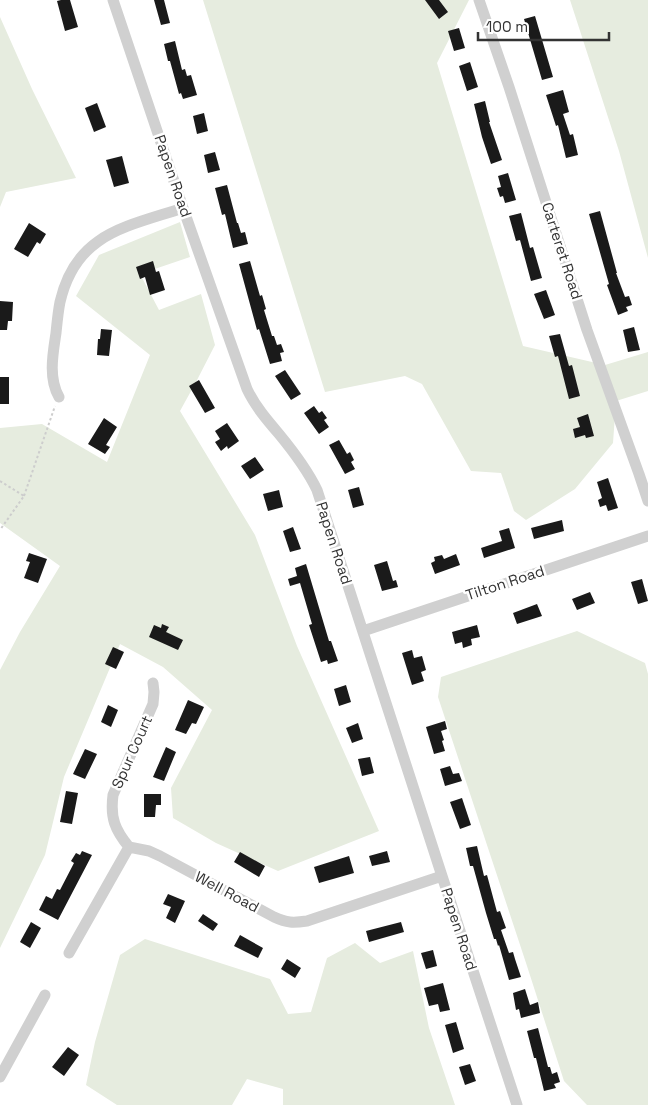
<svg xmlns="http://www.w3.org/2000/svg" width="648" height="1105" font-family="'Space Grotesk',sans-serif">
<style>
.green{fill:#e6ecdf}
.building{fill:#1a1a1a}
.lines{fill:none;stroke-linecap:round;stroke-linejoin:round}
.path{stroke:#cdcdcd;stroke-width:2;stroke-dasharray:2.5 2.5;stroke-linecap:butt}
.minor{stroke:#d0d0d0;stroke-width:11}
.labels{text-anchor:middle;stroke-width:5;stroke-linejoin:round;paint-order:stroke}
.street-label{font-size:15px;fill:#333;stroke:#fff}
</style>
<rect width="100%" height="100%" fill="#fff"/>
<path class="green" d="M203,0H469L437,63L523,346L605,365L648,352V391L616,401L613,443L575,489L526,520L514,511L501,473L471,471L422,384L405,376L325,392Z
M570,0H648V258L619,151Z
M0,17L32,89L76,178L6,192L0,207Z
M180,222L190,257L140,274L159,310L201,294L215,345L196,382L180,411L255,535L297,646L379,831L278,871L216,843L173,818L171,788L212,710L163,667L120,644L64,777L45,855L0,948V670L20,632L60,566L0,523V428L42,424L107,462L150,355L76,296L99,255Z
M577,631L645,663L648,674V1105H587L564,1081L527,966L438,697L441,677Z
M145,939L270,979L288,1014L311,1012L327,958L355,943L380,963L413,951L429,1028L455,1105H283V1089L247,1079L232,1105H117L86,1085L95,1042L120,955Z"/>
<path class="building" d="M61,0H70L78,27L65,31L57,1Z
M154,0H164L170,23L161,25Z
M425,0H439L448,12L439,19Z
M535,16L553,77L542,80L524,19Z
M459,28L465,48L454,51L448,31Z
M175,41L182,70L185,69L187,76L191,75L197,95L183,99L181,93L179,94L170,61H168L164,44Z
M470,62L478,87L467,91L459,66Z
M563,90L569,112L563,114L570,135L573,134L578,155L566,158L558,125L556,126L546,95Z
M485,101L490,122H489L502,160L491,164L482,137L474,104Z
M97,103L106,127L94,132L85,108Z
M204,113L208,131L197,134L193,116Z
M215,152L220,170L208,173L204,155Z
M122,156L129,183L114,187L106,160Z
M508,173L516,200L505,203L503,196L500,197L497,188L501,187L498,176Z
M227,185L237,223H238L241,233L245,232L248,244L233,248L225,214L222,215L215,188Z
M600,211L617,273H616L625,297L629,296L632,305L626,307L628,311L618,315L607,285L609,284L589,214Z
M521,213L530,248L533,247L542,278L531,281L520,240L516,241L509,216Z
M29,223L46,234L40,244L37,242L28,257L14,249Z
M153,261L156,272L159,271L165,290L150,295L145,277L140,279L136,267Z
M250,261L260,296L262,295L266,309L264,310L272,336H274L277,345L281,344L284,352L280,353L282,361L270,364L259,329L257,330L239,264Z
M546,290L555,315L544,319L534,294Z
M0,301L13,302L12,321H8L7,330H0Z
M634,327L640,350L628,352L623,330Z
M101,329L112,330L109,356L97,355L98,339H100Z
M560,334L569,366L572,365L580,396L569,399L558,356L555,357L549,336Z
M285,370L301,394L291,400L275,376Z
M0,377H9V404H0Z
M199,380L215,408L205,413L189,386Z
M314,406L319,413L322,411L327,418L324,420L329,427L319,434L304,413Z
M588,414L594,436L586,438L585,435L575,438L573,429L580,427L577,418Z
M104,418L117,427L106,445L110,447L105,454L88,444Z
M227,423L239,441L228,449L227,446L221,451L215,442L220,439L215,431Z
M339,440L347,454L350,452L354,460L351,462L355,469L345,474L329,445Z
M255,457L264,470L250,479L241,466Z
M608,478L618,508L608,511L606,505L600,507L598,500L602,498L597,482Z
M359,487L364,505L353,508L348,490Z
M279,490L283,507L268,511L263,494Z
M562,520L564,531L534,539L531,528Z
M293,527L301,549L290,552L283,531Z
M509,528L515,548L484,558L481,548L502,541L499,531Z
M29,553L47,559L38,583L24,578L30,562L26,561Z
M456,554L460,565L435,574L431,563L435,561L434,557L442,555L444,559Z
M387,561L393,581L396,580L398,587L382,591L374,565Z
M306,564L329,641H331L338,661L328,664L327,660L321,662L309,625L312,624L300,583L290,586L288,579L297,576L295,568Z
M642,579L648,601L638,604L631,582Z
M590,592L595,603L577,610L572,599Z
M537,604L542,616L517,624L513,613Z
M162,624L169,627L166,632L183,640L178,650L149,637L154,625L161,628Z
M477,625L480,637L471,639L472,645L463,648L462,642L455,644L452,632Z
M113,647L124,652L116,669L105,664Z
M412,650L414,658L422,656L426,670L421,672L424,681L412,685L402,653Z
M346,685L351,702L339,706L334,689Z
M188,700L204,707L196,724L192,723L186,734L175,730Z
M108,705L118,710L111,727L101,722Z
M445,721L447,729L441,731L444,740L442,741L445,751L434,754L426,727Z
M358,723L363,739L352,743L346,728Z
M166,747L176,752L164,781L153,777Z
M85,749L97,754L85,779L73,774Z
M370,757L374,773L362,776L358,759Z
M450,766L453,774L459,773L462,781L445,786L440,769Z
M66,791L78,793L72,824L60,822Z
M144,794H161V805H156L155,817H144Z
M462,798L471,825L460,829L450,802Z
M477,846L484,876L487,875L497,912L500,911L506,928L501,930L509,953L513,952L515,959L521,977L509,980L499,945L498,946L496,939H494L486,913L473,866H470L466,848Z
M82,851L92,855L58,920L39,910L46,896L52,899L57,889L60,890L74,863L71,861L76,853L80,855Z
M387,851L390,862L372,866L369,856Z
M240,852L265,866L259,877L234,862Z
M349,856L354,873L319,883L314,867Z
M168,894L185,901L175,923L166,918L171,907L163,904Z
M203,914L218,924L213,931L198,921Z
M31,922L41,928L30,948L20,942Z
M401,922L404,932L369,942L366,931Z
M240,935L263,948L258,958L234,946Z
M433,950L437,966L426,969L421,953Z
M287,959L301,968L295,978L281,969Z
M443,983L450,1010L440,1012L438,1004L429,1006L424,988Z
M525,989L530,1005L538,1002L540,1013L521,1018L519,1009L516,1010L513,993Z
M456,1022L464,1049L453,1053L445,1025Z
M538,1028L548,1067H550L552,1074L557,1072L560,1082L554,1084L556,1088L544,1091L536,1058H534L527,1031Z
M68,1047L79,1055L64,1076L52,1067Z
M470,1064L476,1081L465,1085L459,1067Z"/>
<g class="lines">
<path class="path" d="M0,481L24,496L0,530
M24,496L55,406"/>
<path class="minor" d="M113,0L183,208L247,389C255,406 267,420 279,434C293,451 307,469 317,490L442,876L517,1105
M479,0L509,87L587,330L639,474L648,501
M59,397C48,378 53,353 56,333C57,323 58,312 60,302C76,233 126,227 183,208
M363,631L648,536
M129,847C115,830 110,818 113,795L153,704L154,692L153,683
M69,953L129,847L149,851L160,856L274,917C287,923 293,923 307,921L442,876
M0,1077L45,995"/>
</g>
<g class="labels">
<g class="street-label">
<text transform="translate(173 176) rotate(71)" y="5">Papen Road</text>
<text transform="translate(562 251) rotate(72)" y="5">Carteret Road</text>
<text transform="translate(334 543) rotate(72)" y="5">Papen Road</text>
<text transform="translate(505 583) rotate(-18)" y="5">Tilton Road</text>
<text transform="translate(132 752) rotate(-66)" y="5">Spur Court</text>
<text transform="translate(227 892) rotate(28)" y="5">Well Road</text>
<text transform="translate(459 929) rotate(72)" y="5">Papen Road</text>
</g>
</g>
<path d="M478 32v8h131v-8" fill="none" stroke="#333333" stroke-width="2.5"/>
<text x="486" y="32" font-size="15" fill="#333333" stroke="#ffffff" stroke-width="4" paint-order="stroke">100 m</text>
</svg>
